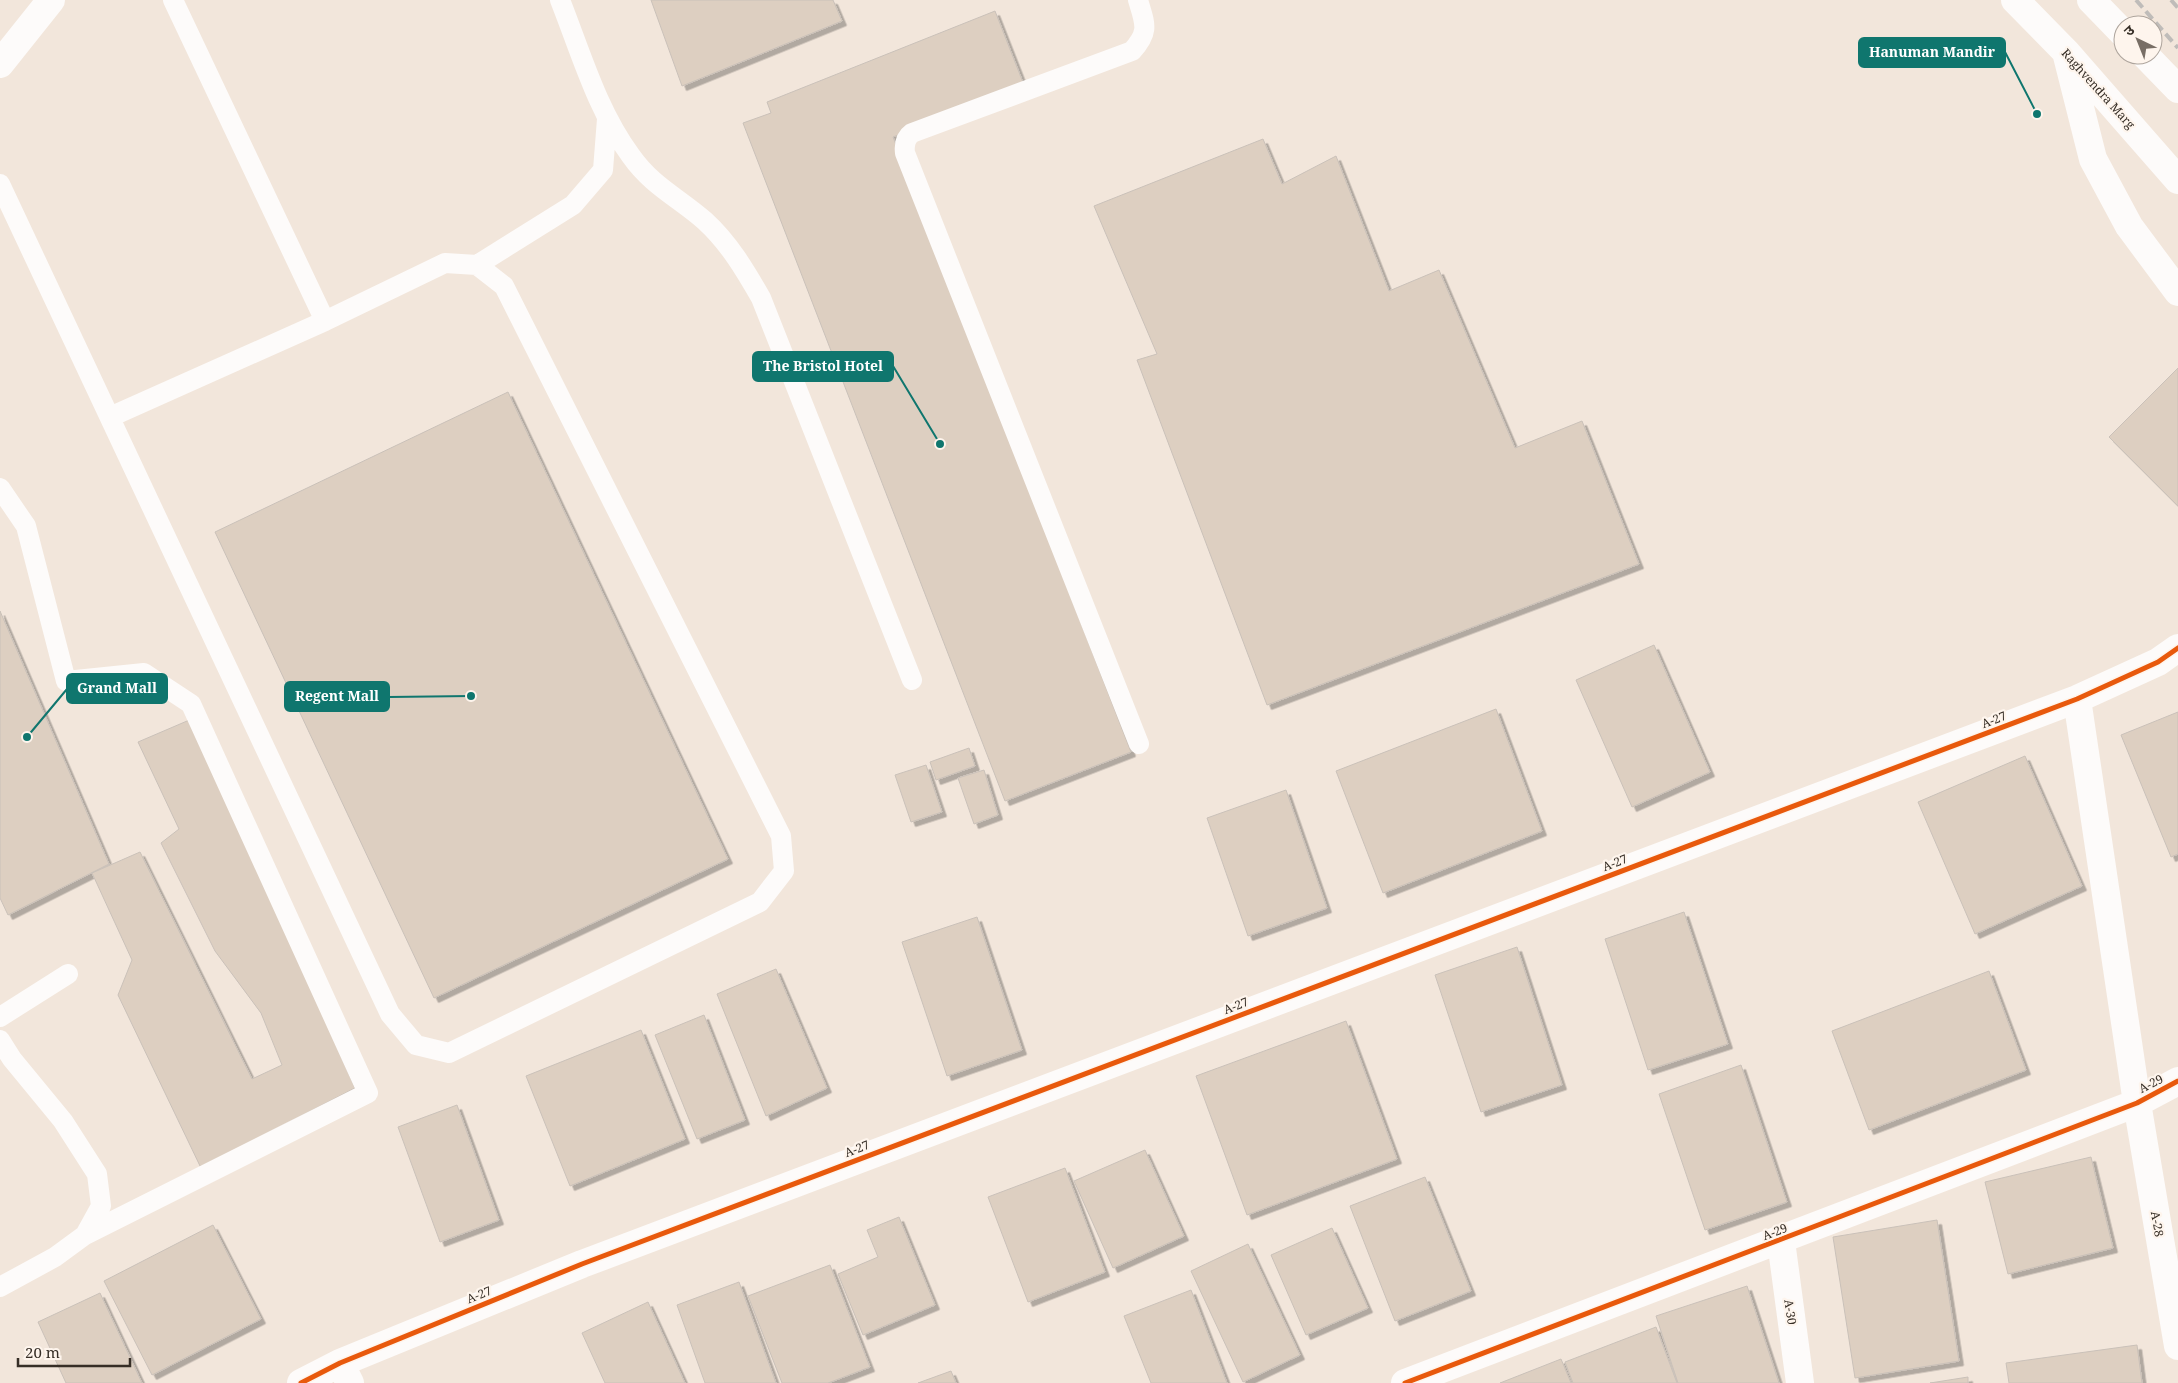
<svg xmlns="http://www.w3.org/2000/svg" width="2178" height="1383" font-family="'Noto Serif','Noto Sans Devanagari',serif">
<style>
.building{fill:#ddcfc1;stroke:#cac1b9;filter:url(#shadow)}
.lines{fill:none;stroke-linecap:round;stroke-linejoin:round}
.lane{stroke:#fdfbfa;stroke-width:20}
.street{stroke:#fdfbfa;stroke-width:28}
.secondary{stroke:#fdfbfa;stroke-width:28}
.rail{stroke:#bfbcb9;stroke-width:4;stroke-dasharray:10 5;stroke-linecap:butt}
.cycleway-casing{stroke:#fef5ed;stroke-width:8}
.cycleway{stroke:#e8590c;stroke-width:5}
.labels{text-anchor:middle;stroke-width:4.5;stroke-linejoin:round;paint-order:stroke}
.street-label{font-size:12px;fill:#362e26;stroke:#fef5ed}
.leader{fill:none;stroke:#0f766e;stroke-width:2}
.callout-dot{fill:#0f766e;stroke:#fef5ed;stroke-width:2}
.callout{fill:#0f766e;stroke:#0f766e;stroke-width:2}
.callout-label{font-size:14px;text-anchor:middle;font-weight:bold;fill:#fff}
</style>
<defs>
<filter id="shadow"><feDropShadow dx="4.5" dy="4.5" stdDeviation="0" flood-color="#0004"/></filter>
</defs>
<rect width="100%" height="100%" fill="#f2e6db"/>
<path class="building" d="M651,0H833L842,21L682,86Z
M995,11L1024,85L893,137L1131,752L1005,801L743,123L771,113L767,102Z
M1263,139L1282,184L1336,156L1389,291L1439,270L1515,448L1582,421L1639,564L1267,705L1137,360L1157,354L1094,206Z
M2178,368V506L2109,437Z
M508,392L728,859L434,998L215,532Z
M0,611L109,864L8,915L0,898Z
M1654,645L1710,772L1632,807L1576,680Z
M1496,709L1542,831L1383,893L1336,771Z
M2178,712V854L2171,857L2121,735Z
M194,718L355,1088L201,1168L118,995L132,960L92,873L140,852L252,1079L282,1065L261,1013L215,951L161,843L179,829L138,742Z
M969,748L975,766L936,780L930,762Z
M2025,756L2082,886L1975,934L1918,802Z
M926,765L942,812L911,822L895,775Z
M984,770L998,815L974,824L958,778Z
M1286,790L1327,908L1248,936L1207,818Z
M1684,912L1728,1044L1648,1070L1605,939Z
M977,917L1022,1050L947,1076L902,942Z
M1517,947L1562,1085L1481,1112L1435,975Z
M776,969L827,1088L766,1116L717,994Z
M1989,971L2026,1070L1869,1130L1832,1031Z
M704,1015L745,1120L697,1139L655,1035Z
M1346,1021L1397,1159L1247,1215L1196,1076Z
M641,1030L685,1139L570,1186L526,1076Z
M1741,1065L1787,1202L1705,1230L1659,1094Z
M457,1105L499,1220L440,1242L398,1127Z
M1145,1150L1184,1236L1113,1268L1074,1181Z
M2091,1157L2113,1248L2008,1274L1985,1182Z
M1065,1168L1105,1272L1028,1302L988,1197Z
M1425,1177L1471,1291L1395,1321L1350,1206Z
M899,1217L935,1305L863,1335L838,1274L878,1257L867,1230Z
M1937,1220L1959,1361L1855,1378L1833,1237Z
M213,1225L261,1319L152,1375L104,1281Z
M1332,1228L1368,1308L1306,1335L1271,1255Z
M1248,1244L1300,1355L1243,1382L1191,1271Z
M830,1265L870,1367L828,1383H782L748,1296Z
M739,1282L776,1383H705L677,1305Z
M1747,1286L1779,1383H1678L1656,1316Z
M1191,1290L1227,1383H1151L1124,1316Z
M100,1293L142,1383H66L38,1322Z
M648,1302L685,1383H605L582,1333Z
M1656,1327L1677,1383H1573L1565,1362Z
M2137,1345L2142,1383H2009L2006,1363Z
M1561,1359L1571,1383H1500Z
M951,1371L956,1383H918Z
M1968,1377V1383H1930Z"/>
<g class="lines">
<path class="lane" d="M173,0L325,321
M560,0C581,53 597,110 631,156C652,186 679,198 705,221C729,243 745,270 761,298L912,680
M1138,0C1145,24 1150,31 1132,51L912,133C905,138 904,145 905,153L1139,744
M0,184L390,1014L416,1045L449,1053L760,902L784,871L781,836L504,286L477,265L445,263L325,321L110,417
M477,265L573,205L603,170L607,119
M0,488L26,526L66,681L144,673L191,704L368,1093L85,1235
M0,1017L68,974
M0,1040L12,1059L63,1121L97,1174L101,1206L85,1235L55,1257L0,1287"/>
<path class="street" d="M2077,699L2137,1103L2178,1346
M1781,1241L1800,1383
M340,1363L350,1383
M301,1383L340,1363L582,1264L2077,699L2158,662L2178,648
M1405,1383L2137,1103L2178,1081"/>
<path class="secondary" d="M2015,0L2066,52L2178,180
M2091,0L2123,33
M2066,52L2093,159L2129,226L2178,292
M2145,55L2178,89
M0,64L51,0"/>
<path class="rail" d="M2136,0L2178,48
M2171,0L2178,8"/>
<g class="cycleway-casing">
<path id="cycleway" d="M301,1383L340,1363L582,1264L2077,699L2158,662L2178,648
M1405,1383L2137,1103L2178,1081"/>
</g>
<use href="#cycleway" class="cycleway"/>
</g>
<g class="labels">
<g class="street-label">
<text transform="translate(2098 89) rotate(48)" y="4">Raghvendra Marg</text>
<text transform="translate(1994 720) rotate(-21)" y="4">A-27</text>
<text transform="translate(1615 863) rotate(-21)" y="4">A-27</text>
<text transform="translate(1236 1006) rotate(-21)" y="4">A-27</text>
<text transform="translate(2151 1084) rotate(-27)" y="4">A-29</text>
<text transform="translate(857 1149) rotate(-21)" y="4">A-27</text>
<text transform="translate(2157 1224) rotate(80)" y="4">A-28</text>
<text transform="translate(1775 1232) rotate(-21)" y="4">A-29</text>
<text transform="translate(479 1295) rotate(-22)" y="4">A-27</text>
<text transform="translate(1790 1312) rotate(82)" y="4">A-30</text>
</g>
</g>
<path class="leader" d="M2037 114L2005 52M940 444L893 366M27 737L67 689M471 696L389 697"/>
<g class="callout-dot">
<circle cx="2037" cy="114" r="5"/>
<circle cx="940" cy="444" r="5"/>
<circle cx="27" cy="737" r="5"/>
<circle cx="471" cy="696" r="5"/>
</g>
<g class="callout">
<rect x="1859" y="38" width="146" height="29" rx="5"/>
<rect x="753" y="352" width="140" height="29" rx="5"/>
<rect x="67" y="674" width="100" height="29" rx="5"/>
<rect x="285" y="682" width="104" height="29" rx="5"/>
</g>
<g class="callout-label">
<text x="1932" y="57">Hanuman Mandir</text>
<text x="823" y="371">The Bristol Hotel</text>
<text x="117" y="693">Grand Mall</text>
<text x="337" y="701">Regent Mall</text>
</g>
<g transform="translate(2138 40) rotate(317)"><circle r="24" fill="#fef5ed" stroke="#aea59d"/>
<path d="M0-4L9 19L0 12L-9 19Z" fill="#786e65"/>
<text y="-8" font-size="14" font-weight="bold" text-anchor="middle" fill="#362e26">उ</text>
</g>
<path d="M18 1358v8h112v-8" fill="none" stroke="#362e26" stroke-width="2.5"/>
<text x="25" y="1358" font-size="15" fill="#362e26" stroke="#fef5ed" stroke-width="4" paint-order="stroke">20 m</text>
</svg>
